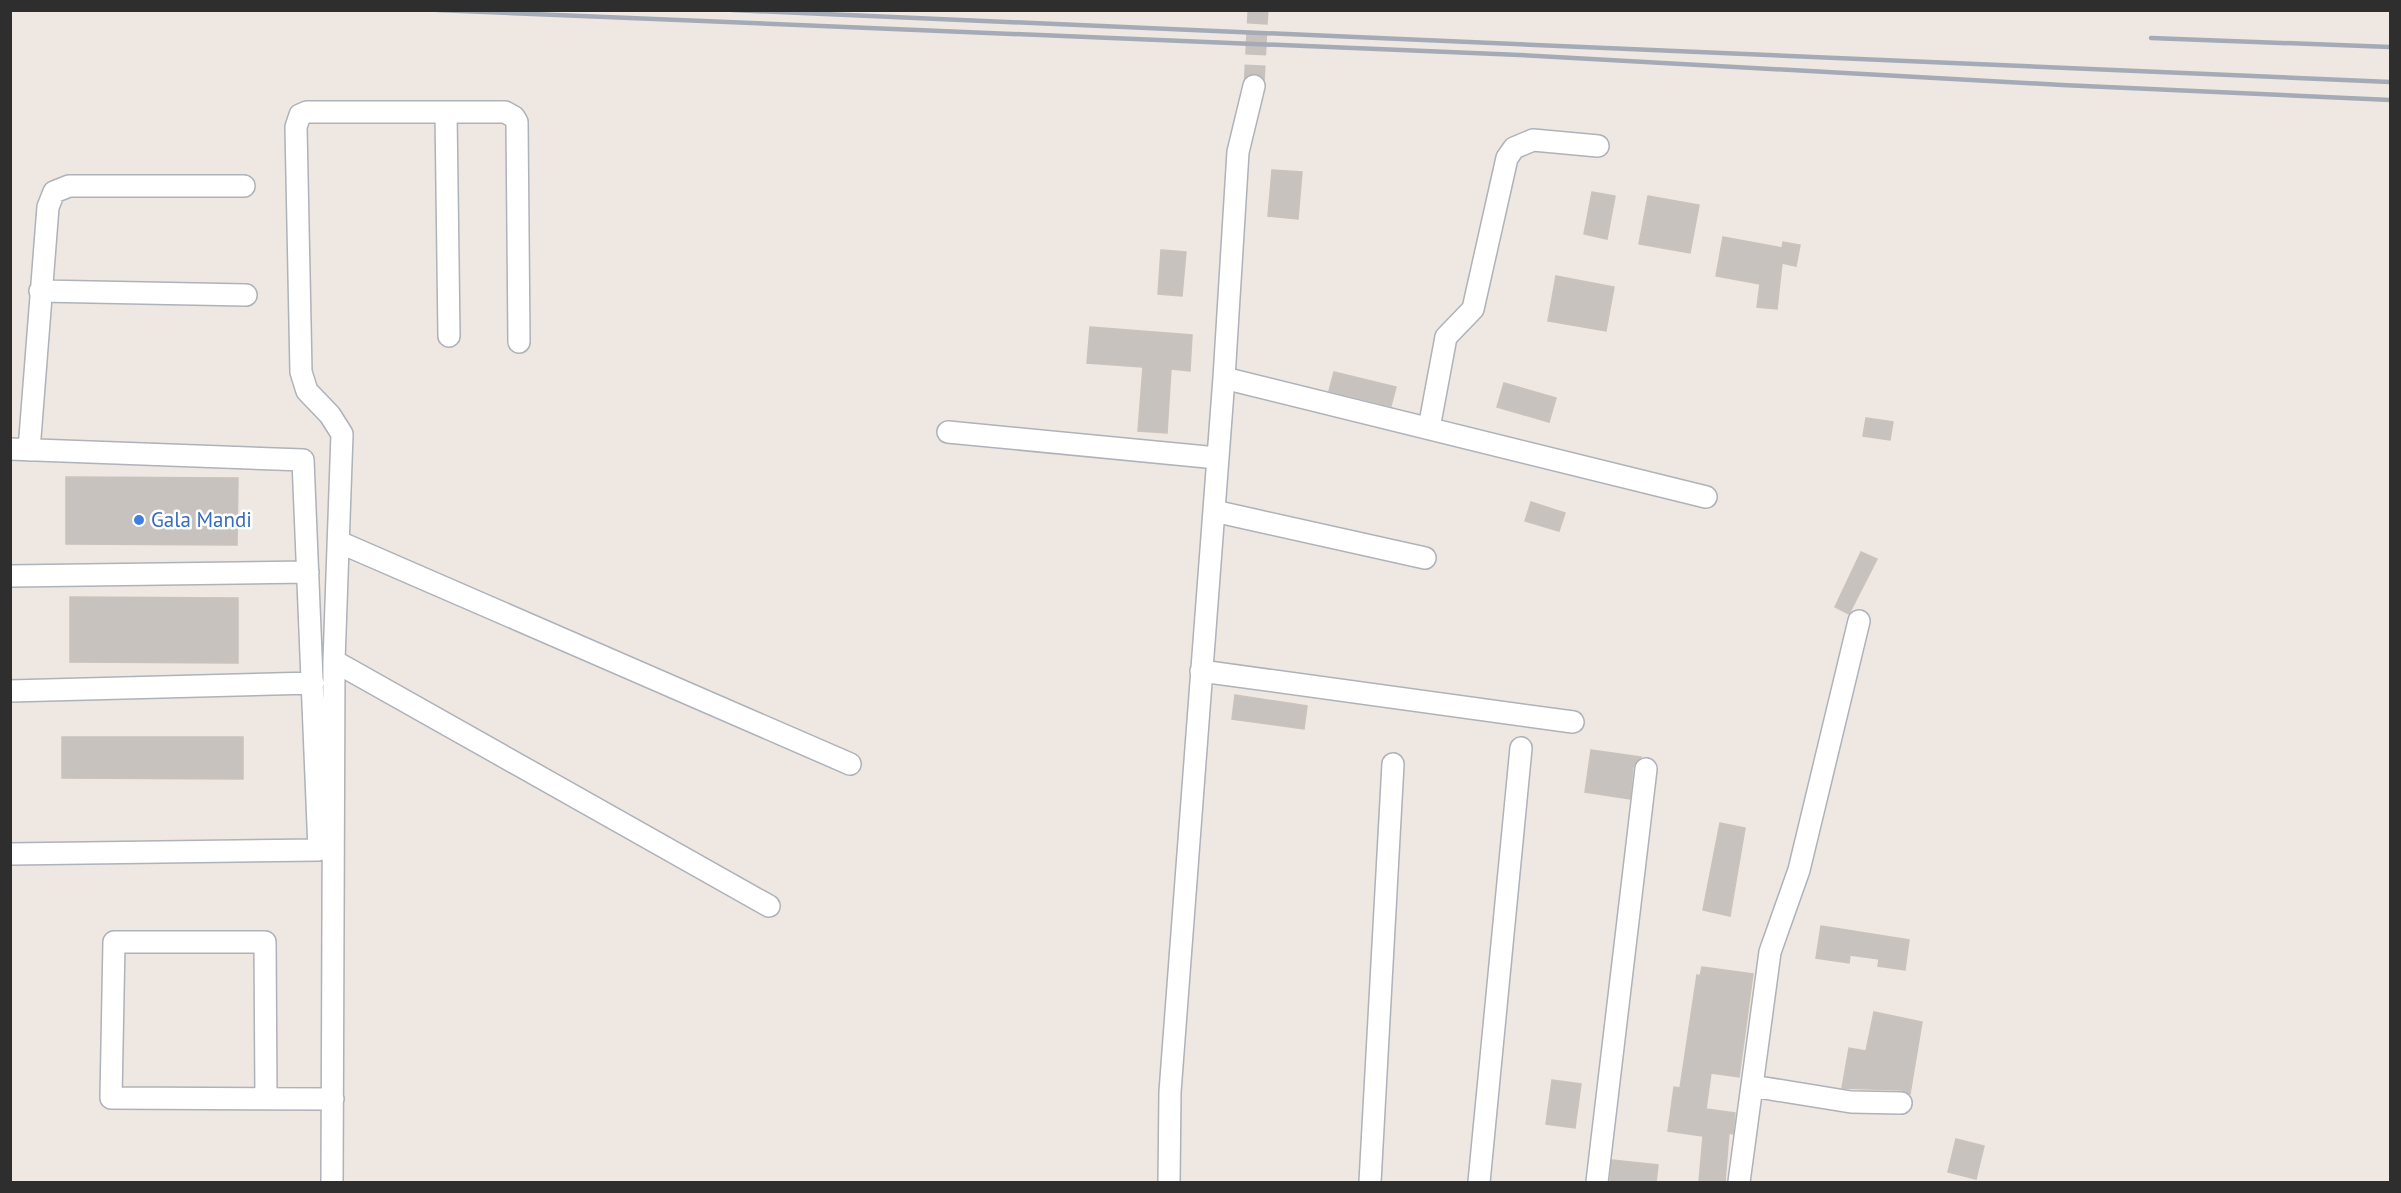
<svg xmlns="http://www.w3.org/2000/svg" width="2401" height="1193" font-family="'PT Sans',sans-serif">
<style>
.building{fill:#c7c2bd;stroke:#cac2bb;stroke-width:1.5}
.lines{fill:none;stroke-linecap:round;stroke-linejoin:round}
.minor-tunnel{stroke:#c8c2be;stroke-width:21;stroke-dasharray:21 10;stroke-linecap:butt}
.minor-casing{stroke:#aeb2b9;stroke-width:24}
.minor{stroke:#fff;stroke-width:21}
.rail{stroke:#a4aab6;stroke-width:4.5}
.shop-dot{fill:#3f7fe0;stroke:#fff;stroke-width:2}
.labels{text-anchor:middle;stroke-width:5;stroke-linejoin:round;paint-order:stroke}
.shop-label{font-size:21px;fill:#366cbe;stroke:#fff;text-anchor:start}
</style>
<rect width="100%" height="100%" fill="#eee7e2"/>
<path class="building" d="M1272,170L1302,172L1298,219L1268,216Z
M1592,192L1615,196L1607,239L1584,234Z
M1648,196L1699,205L1690,253L1639,244Z
M1723,237L1782,248L1783,242L1800,245L1796,266L1782,263L1777,309L1757,307L1760,284L1716,276Z
M1161,250L1186,252L1182,296L1158,294Z
M1556,276L1614,287L1606,331L1548,321Z
M1090,327L1192,335L1190,371L1171,369L1167,433L1138,431L1143,367L1087,363Z
M1334,372L1396,387L1391,406L1329,391Z
M1504,383L1556,398L1549,422L1497,407Z
M1866,418L1893,422L1890,440L1863,436Z
M66,477L238,478L237,545L66,544Z
M1531,502L1565,513L1559,531L1525,521Z
M1861,552L1877,559L1849,614L1835,607Z
M70,597L238,598V663L70,662Z
M1235,695L1307,706L1304,729L1232,719Z
M62,737H243V779L62,778Z
M1591,750L1641,757L1633,767L1630,799L1585,792Z
M1720,823L1745,828L1730,916L1703,910Z
M1821,926L1909,940L1905,970L1878,966L1879,959L1850,955L1849,963L1816,958Z
M1702,967L1753,974L1739,1077L1711,1073L1706,1109L1735,1113L1733,1134L1729,1133L1725,1182H1699L1703,1136L1668,1131L1674,1087L1680,1088L1697,975L1700,976Z
M1874,1012L1922,1022L1910,1094L1901,1090L1842,1088L1849,1048L1866,1051Z
M1552,1080L1581,1084L1575,1128L1546,1124Z
M1956,1139L1984,1146L1976,1179L1948,1172Z
M1612,1160L1658,1165L1656,1182H1610Z"/>
<g class="lines">
<path class="minor-tunnel" d="M1254,86L1258,10"/>
<g class="minor-casing">
<path id="minor" d="M446,112L449,336
M40,291L246,295
M1224,378L1706,497
M1429,428L1446,337L1473,309L1507,158L1514,148L1533,140L1598,146
M948,432L1217,458
M10,449L303,460L319,850L10,854
M29,450L48,207L54,192L69,186H244
M1214,511L1425,558
M339,542L850,764
M10,576L308,572
M334,661L769,906
M1201,671L1573,722
M10,691L313,683
M1752,1086L1851,1102L1901,1103
M266,1098L265,942H114L111,1098L333,1099
M332,1182L334,661L342,434L330,415L307,391L301,372L296,127L300,115L307,112H505L514,117L517,122L519,342
M1169,1182L1170,1092L1224,378L1238,152L1254,86
M1370,1182L1393,764
M1479,1182L1521,748
M1597,1182L1646,769
M1739,1182L1770,952L1799,870L1859,621"/>
</g>
<use href="#minor" class="minor"/>
<path class="rail" d="M437,10L1520,55L2062,85L2390,100
M732,10L2390,82
M2151,38L2390,47"/>
</g>
<circle class="shop-dot" cx="139" cy="520" r="6"/>
<g class="labels">
<g class="shop-label">
<text x="151" y="527">Gala Mandi</text>
</g>
</g>
<rect width="2401" height="1193" fill="none" stroke="#2e2e2e" stroke-width="24"/>
</svg>
